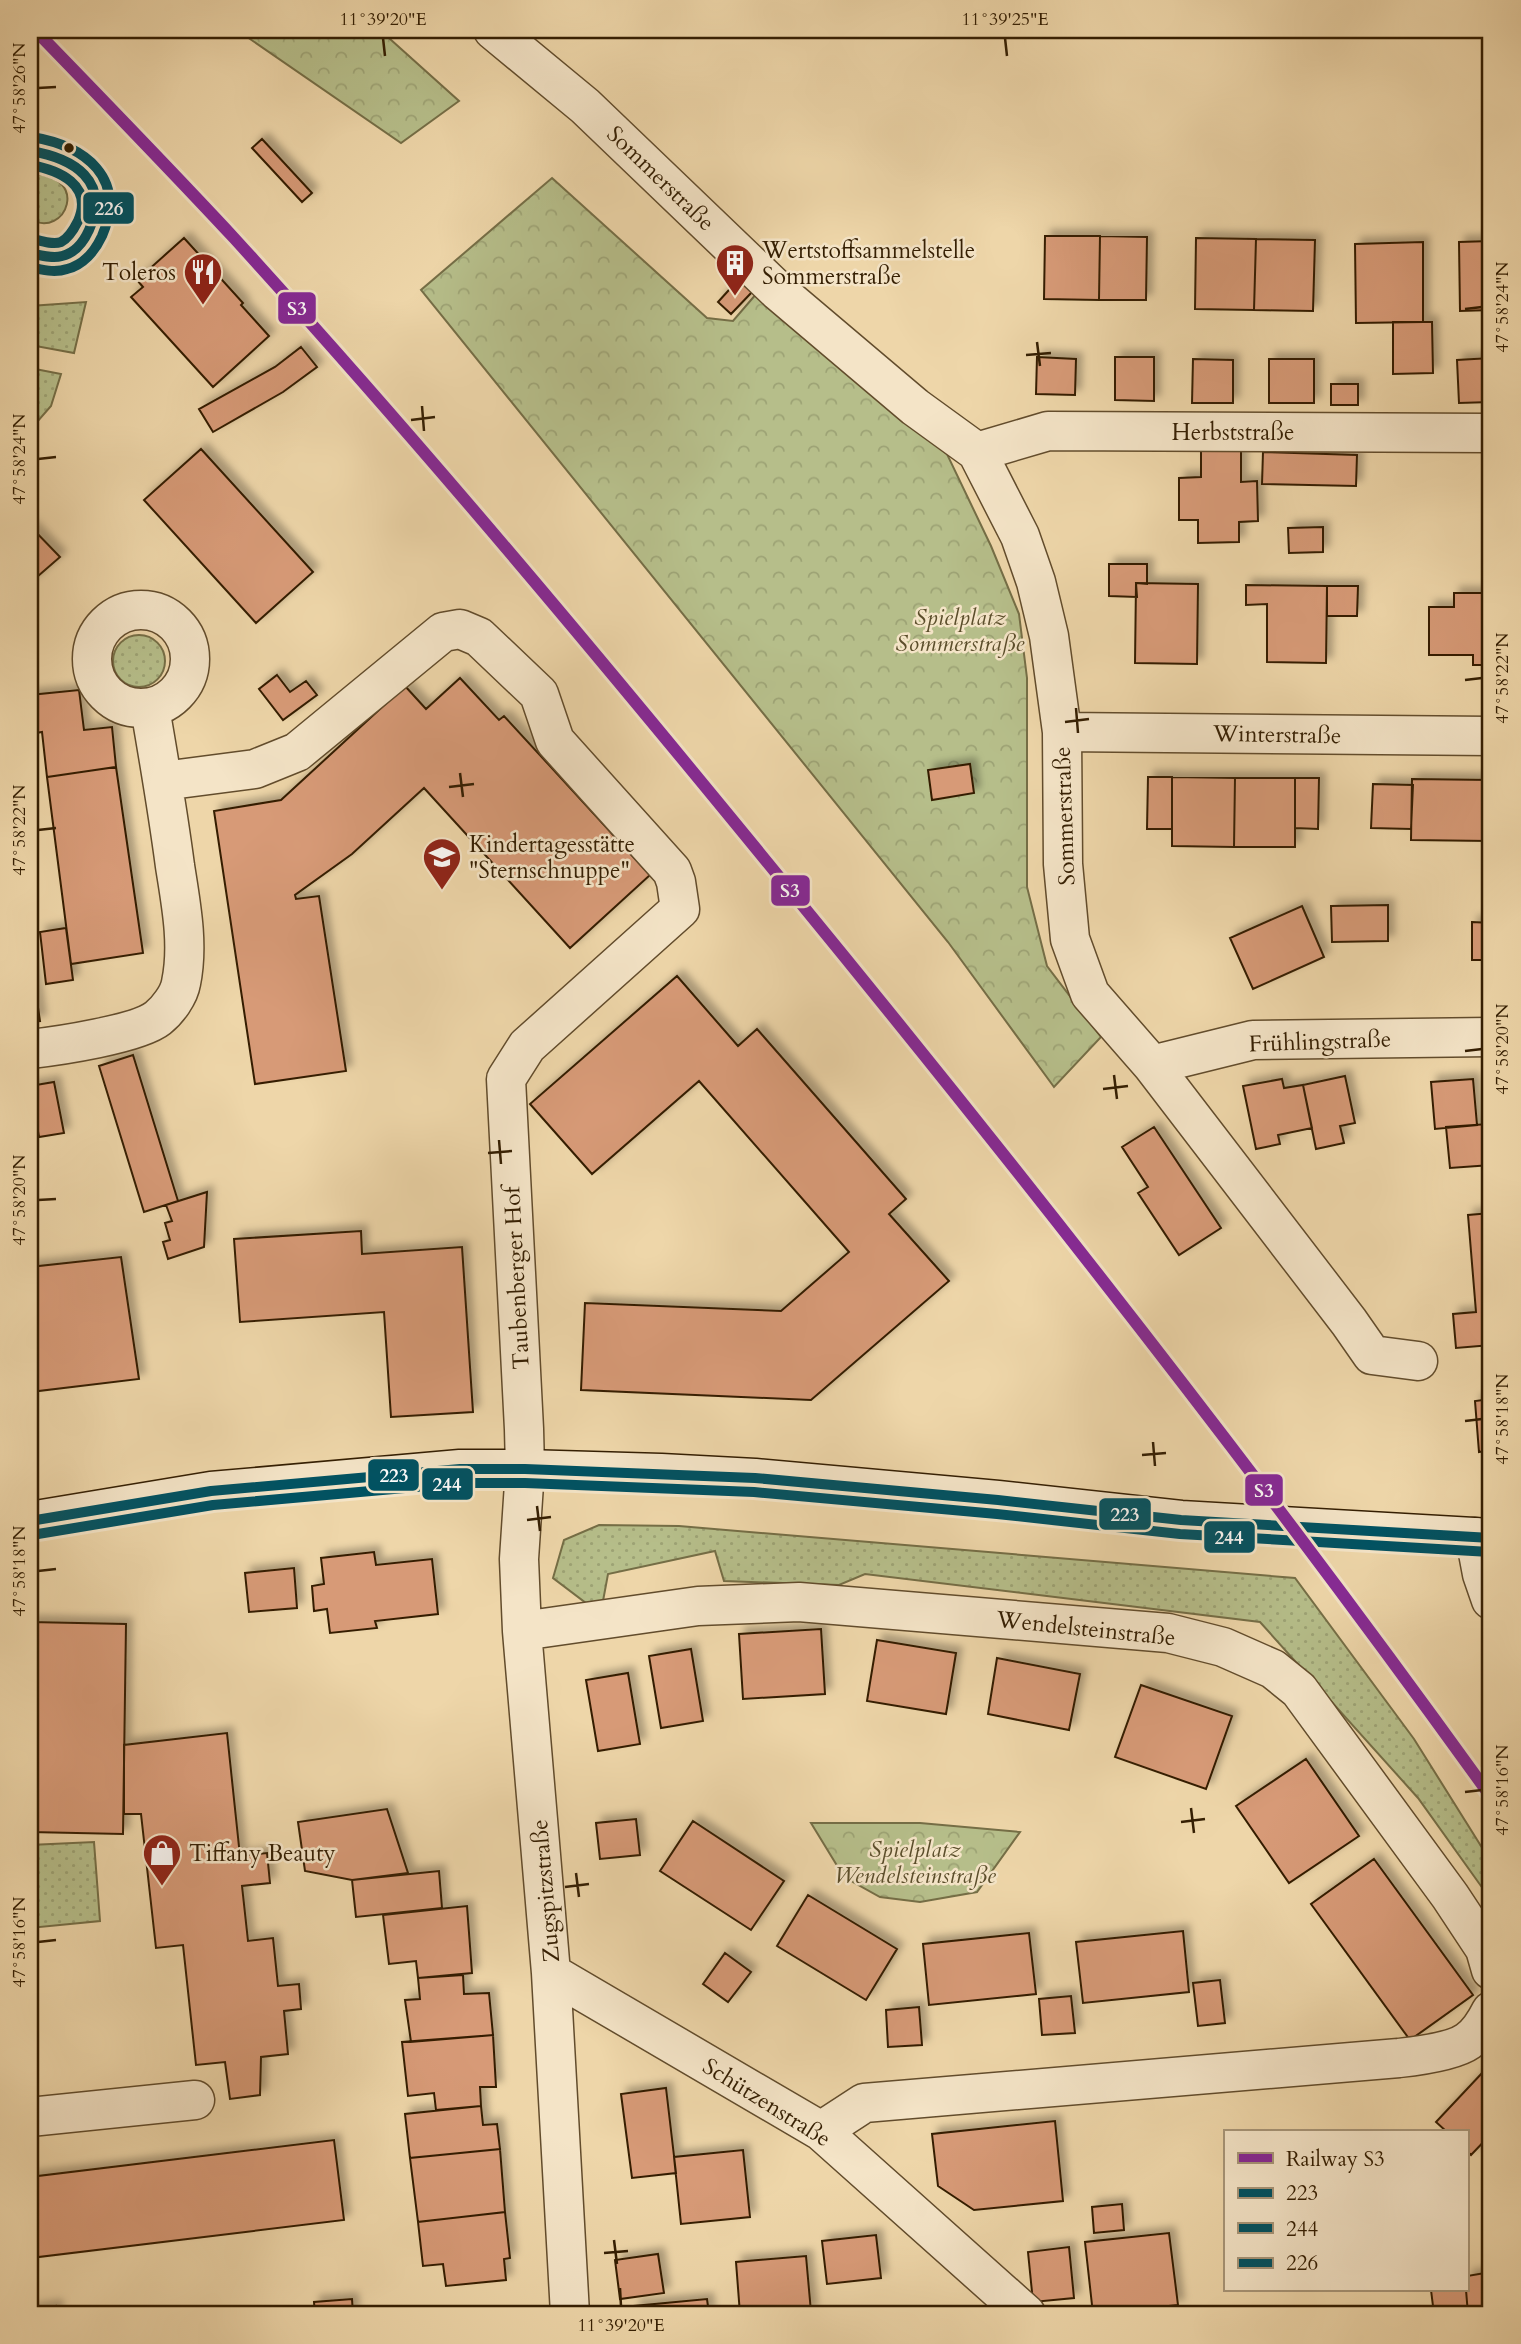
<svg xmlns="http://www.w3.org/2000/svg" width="1521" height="2344" font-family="Cardo,serif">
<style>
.grass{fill:url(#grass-dots);stroke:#756e46;stroke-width:2}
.forest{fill:url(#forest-crowns);stroke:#756e46;stroke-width:2}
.building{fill:#d79a77;stroke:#341e02;stroke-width:2;filter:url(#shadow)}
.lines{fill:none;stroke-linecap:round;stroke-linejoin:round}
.service-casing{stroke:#624c2c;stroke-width:22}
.minor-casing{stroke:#624c2c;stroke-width:41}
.secondary-casing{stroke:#341e02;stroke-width:41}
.service{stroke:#f4e4c7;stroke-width:19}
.minor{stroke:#f4e4c7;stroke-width:38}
.secondary{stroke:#f4e4c7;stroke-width:38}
.bus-1-casing{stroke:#f4e4c7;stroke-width:16}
.bus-2-casing{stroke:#f4e4c7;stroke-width:16}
.bus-3-casing{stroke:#f4e4c7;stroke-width:16}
.bus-1{stroke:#005262;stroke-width:10}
.bus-2{stroke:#005262;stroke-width:10}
.bus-3{stroke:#005262;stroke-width:10}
.rail-1-casing{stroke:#f4e4c7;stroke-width:18}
.rail-1{stroke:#862996;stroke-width:12}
.ticks{fill:none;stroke:#341e02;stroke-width:2.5}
.bus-dot{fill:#341e02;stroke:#f4e4c7;stroke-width:2.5}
.labels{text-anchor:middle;stroke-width:5;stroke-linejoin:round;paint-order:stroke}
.street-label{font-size:23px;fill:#341e02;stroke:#f4e4c7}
.poi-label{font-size:23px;fill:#341e02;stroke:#f4e4c7;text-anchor:start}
.park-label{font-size:23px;font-style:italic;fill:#5b4e2b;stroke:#f4e4c7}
.line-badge{stroke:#f4e4c7;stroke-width:2.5}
.badge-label{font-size:19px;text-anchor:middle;font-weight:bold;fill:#fff}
.neatline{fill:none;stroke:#341e02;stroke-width:2.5}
.ticks-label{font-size:18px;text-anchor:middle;fill:#341e02}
</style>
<defs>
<pattern id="grass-dots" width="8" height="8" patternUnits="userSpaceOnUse" patternTransform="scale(1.75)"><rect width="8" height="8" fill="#b6be8a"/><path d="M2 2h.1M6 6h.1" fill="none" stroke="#9da375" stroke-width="1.8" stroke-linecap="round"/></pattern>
<pattern id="forest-crowns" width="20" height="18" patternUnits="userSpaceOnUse" patternTransform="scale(1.75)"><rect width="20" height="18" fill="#b6be8a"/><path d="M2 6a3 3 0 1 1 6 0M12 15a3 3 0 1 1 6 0" fill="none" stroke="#9da375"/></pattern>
<filter id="shadow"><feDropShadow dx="6" dy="-6" stdDeviation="3.5" flood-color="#0004"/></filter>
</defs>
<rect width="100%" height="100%" fill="#eed6a9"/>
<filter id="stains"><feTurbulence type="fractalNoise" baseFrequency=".00286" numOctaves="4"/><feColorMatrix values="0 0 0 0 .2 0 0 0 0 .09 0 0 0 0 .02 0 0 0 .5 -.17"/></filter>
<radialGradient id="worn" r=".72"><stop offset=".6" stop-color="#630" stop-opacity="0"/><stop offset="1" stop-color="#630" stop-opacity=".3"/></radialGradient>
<path class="grass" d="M30,174C92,174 66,240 30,219Z
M86,302L74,353L30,345V306Z
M30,368L61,374L51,406L31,429Z
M113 661a26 26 0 1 1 52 0a26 26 0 1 1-52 0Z
M599,1525L679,1526L1295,1578L1414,1739L1491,1862V1900L1418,1798L1260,1622L865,1574L839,1585L724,1581L715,1551L608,1574L603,1601L590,1606L553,1578L564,1540Z
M94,1842L100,1921L30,1928V1845Z"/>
<path class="forest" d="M237,30H380L459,101L401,143Z
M552,178L707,318L733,321L757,293L947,454L991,546L1019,614L1027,678V887L1047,966L1101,1037L1054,1087L948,942L421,290Z
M811,1823H920L1020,1832L977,1892L920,1902L880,1897L844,1877Z"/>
<path class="building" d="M262,139L312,193L302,202L252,148Z
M1045,236H1100L1099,300L1044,299Z
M1100,236L1147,237L1146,300H1099Z
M184,238L243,303L241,305L269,336L213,387L131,297L143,287L137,280Z
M1196,238L1256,239L1254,310L1195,309Z
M1256,239L1315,240L1313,311L1254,310Z
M1491,241V310L1460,311L1459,242Z
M1423,242V322L1356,323L1355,244Z
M738,280L752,292L731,314L718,302Z
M1393,322H1432L1433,373L1393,374Z
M301,347L317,367L283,392L213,432L199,409L275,367Z
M1037,357L1076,359L1075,395L1036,394Z
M1115,357H1154V401L1115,400Z
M1491,358V402L1459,403L1457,360Z
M1193,359L1233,360V403H1192Z
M1269,359H1314V403H1269Z
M1331,384H1358V405H1331Z
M201,449L313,572L256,623L144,500Z
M1201,451H1241V482L1257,481L1258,521L1239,522V542L1198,543V520H1179V478L1201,477Z
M1263,452L1357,455L1356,486L1262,484Z
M30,526L60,557L30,583Z
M1323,527V552L1289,553L1288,528Z
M1109,564H1147V584L1136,583L1137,597L1109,596Z
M1136,583L1198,584L1197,664L1135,663Z
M1246,585L1327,586L1326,663L1267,662V604L1246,605Z
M1327,586H1358L1357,616H1327Z
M1454,593H1491V665H1473V655H1429V607H1454Z
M277,675L290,692L306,681L317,695L283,720L259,689Z
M460,678L499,720L504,716L650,875L570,948L424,788L352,854L295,895L296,899L319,896L346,1071L255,1084L214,811L281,800L405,686L426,709Z
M79,690L84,730L112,727L116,767L47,777L42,732L30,734V695Z
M970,764L974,793L932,800L928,770Z
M116,767L143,953L71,964L47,777Z
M1148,777H1172V829H1147Z
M1172,777L1235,778L1234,847L1172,846Z
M1235,778H1295V847H1234Z
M1295,778H1319L1318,829L1295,828Z
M1412,779L1491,780L1489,841L1411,840Z
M1373,784L1413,785L1411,829L1371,828Z
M1388,905V941L1332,942L1331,906Z
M1302,906L1324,957L1253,989L1230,938Z
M1472,922L1491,923V960H1472Z
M66,928L73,980L46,984L40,932Z
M30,953L40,1021L30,1022Z
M677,976L738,1046L757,1029L906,1199L889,1214L949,1281L811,1400L581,1390L585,1303L781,1311L849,1252L699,1081L592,1174L530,1104Z
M133,1055L178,1201L144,1212L99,1066Z
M1345,1076L1355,1123L1340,1126L1344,1143L1316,1149L1303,1085Z
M1282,1079L1284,1088L1303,1085L1312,1128L1278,1135L1280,1144L1256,1149L1243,1086Z
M1473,1079L1477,1125L1435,1129L1431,1082Z
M54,1082L64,1133L39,1137L30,1086Z
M1488,1124L1491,1165L1450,1168L1446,1127Z
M1154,1127L1221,1228L1179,1255L1138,1193L1148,1187L1122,1147Z
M207,1192L204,1247L168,1259L163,1242L170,1240L165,1223L172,1221L166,1205Z
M1491,1213V1345L1456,1348L1453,1314L1476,1312L1468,1215Z
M361,1231L362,1254L462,1247L473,1412L391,1417L384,1312L240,1322L234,1239Z
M121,1257L139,1379L30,1392V1267Z
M1491,1399V1450L1479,1452L1475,1401Z
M374,1552L376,1565L432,1559L438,1614L375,1621L377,1628L330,1633L327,1609L314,1611L312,1586L324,1584L321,1558Z
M294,1568L297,1608L249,1612L245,1573Z
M30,1622L126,1624L123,1834L30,1832Z
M821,1629L825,1694L743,1699L739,1634Z
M877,1640L956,1653L946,1714L867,1701Z
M691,1649L703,1721L661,1728L649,1656Z
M997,1658L1080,1674L1069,1730L988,1714Z
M628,1673L640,1744L598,1751L586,1680Z
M1141,1685L1232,1716L1206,1789L1115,1757Z
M227,1733L240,1856L267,1853L270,1883L242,1886L248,1941L273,1938L278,1986L299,1984L301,2009L284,2011L288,2054L261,2057L260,2095L230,2099L225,2062L196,2065L183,1945L156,1948L141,1814H124V1745Z
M1306,1759L1359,1836L1289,1883L1236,1806Z
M387,1809L408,1873L352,1880L305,1871L298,1822Z
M636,1819L640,1855L600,1859L596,1823Z
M693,1821L784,1881L751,1930L660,1871Z
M1374,1859L1473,1995L1410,2040L1311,1904Z
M439,1871L442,1908L356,1917L352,1880Z
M808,1895L897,1949L866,2000L777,1946Z
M467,1906L472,1973L418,1978L416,1961L389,1964L383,1915Z
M1183,1931L1189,1992L1083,2003L1076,1942Z
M1029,1933L1036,1994L929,2005L923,1944Z
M725,1953L751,1972L728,2002L703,1984Z
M463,1975L464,1994L489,1993L493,2035L411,2042L405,2000L420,1999L418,1978Z
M1220,1980L1225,2023L1198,2026L1193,1983Z
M1071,1996L1075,2033L1042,2035L1039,1999Z
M919,2007L922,2045L888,2047L886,2010Z
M493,2035L496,2087H480L481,2106L436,2110L434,2093L408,2096L402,2042Z
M1483,2072L1491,2080V2134L1471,2155L1467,2151V2132H1447L1436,2122Z
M666,2088L676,2173L632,2178L621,2094Z
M481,2106L483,2125L497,2124L500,2149L410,2158L405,2114Z
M1055,2121L1063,2201L974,2210L938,2186L932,2134Z
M334,2140L344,2220L30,2258V2177Z
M500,2149L505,2212L418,2222L410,2158Z
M743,2150L750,2217L681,2224L674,2157Z
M1122,2204L1124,2230L1094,2233L1092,2207Z
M505,2212L510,2258L504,2259L506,2280L446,2286L443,2264L423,2266L418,2222Z
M1169,2233L1178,2305L1093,2314L1085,2242Z
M876,2235L881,2278L827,2284L822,2241Z
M1069,2247L1074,2298L1033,2302L1028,2252Z
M658,2254L664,2293L620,2299L615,2260Z
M806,2256L811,2312L740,2314L736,2262Z
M1491,2272V2314H1468L1466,2290L1467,2276Z
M1431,2290H1466L1468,2314H1434Z
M352,2299L353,2314H315L314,2302Z
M707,2299L709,2314H635L634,2306Z
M56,2306L57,2314H30V2310Z"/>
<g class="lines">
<g class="service-casing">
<path id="service" d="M30,151C76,155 115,187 87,235C83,243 72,253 63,256C54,258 38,255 30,253"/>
</g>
<g class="minor-casing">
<path id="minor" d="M493,30L585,106L778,291L915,407L977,452L1020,536L1036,582L1049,636L1062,732L1063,864L1070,939L1090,994L1152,1065L1349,1322L1372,1355L1418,1361
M977,452L1048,431L1491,433
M92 659a49 49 0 1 1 98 0a49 49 0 1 1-98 0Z
M1062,732L1491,736
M163,781L255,769L297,752L443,632L460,629L479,637L539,694L555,741L672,871L676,882L680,909L527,1046L506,1079L524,1429L525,1469L519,1559L522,1631L551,1973L570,2314
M30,1049C58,1046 138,1034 158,1018C168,1010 179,995 181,983C189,945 181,904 175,866C168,813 159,760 150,708
M1152,1065L1253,1040L1491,1037
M1475,1537L1482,1574L1491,1600
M522,1631L698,1606L799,1602L1168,1633L1223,1647L1273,1669L1299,1690L1450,1896L1485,1949L1491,1970
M551,1973L821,2131L1026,2314
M30,2117L195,2100
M821,2131L864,2103L1399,2058C1417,2056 1454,2051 1468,2041C1478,2034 1486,2021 1491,2011"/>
</g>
<g class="secondary-casing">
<path id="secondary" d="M30,1521L211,1491L460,1469H525L661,1473L755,1478L998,1500L1181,1520L1491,1538"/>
</g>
<use href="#service" class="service"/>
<use href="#minor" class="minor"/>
<use href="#secondary" class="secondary"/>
<g class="bus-1-casing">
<path id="bus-1" d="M30,151C74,158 111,181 89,230C84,241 75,253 62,256C52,259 40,255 30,253
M30,1521L211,1491L460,1469H525L755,1478L998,1500L1181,1520L1491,1538"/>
</g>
<g class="bus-2-casing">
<path id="bus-2" d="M30,165C59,170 94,185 78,221C74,229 69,238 61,242C53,245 41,241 33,239
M32,1535L213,1505L461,1483H525L754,1492L997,1514L1180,1534L1490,1552"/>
</g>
<g class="bus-3-casing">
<path id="bus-3" d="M30,267C42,270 55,273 67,269C83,265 95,251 102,236C127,178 86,146 32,137"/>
</g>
<use href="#bus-1" class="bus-1"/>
<use href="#bus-2" class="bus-2"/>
<use href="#bus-3" class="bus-3"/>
<g class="rail-1-casing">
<path id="rail-1" d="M35,30C102,99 169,168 234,238C428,451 612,672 794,895C1035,1189 1269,1488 1491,1797"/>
</g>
<use href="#rail-1" class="rail-1"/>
</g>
<path class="ticks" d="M383,38L385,56M1005,38L1007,56M38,88L56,87M1465,309L1482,307M1037,342L1040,366M1026,355L1051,353M422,406L424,431M411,420L435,417M38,459L56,457M1465,680L1482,678M1076,708L1078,733M1065,722L1089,719M460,773L463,797M449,787L474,784M38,830L56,828M1465,1051L1482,1049M1114,1075L1117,1099M1103,1089L1128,1086M499,1140L501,1164M488,1153L512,1151M38,1200L56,1199M1465,1421L1482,1419M1153,1442L1155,1466M1142,1455L1166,1453M537,1506L540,1531M527,1520L551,1517M38,1571L56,1569M1465,1792L1482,1790M1191,1808L1194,1833M1181,1822L1205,1819M576,1873L579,1897M565,1887L589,1884M38,1942L56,1940M614,2240L617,2264M604,2253L628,2251M620,2288L621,2306"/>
<defs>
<g id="building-pin" transform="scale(2.0125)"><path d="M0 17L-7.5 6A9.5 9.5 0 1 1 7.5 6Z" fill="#8f2418" stroke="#f4e4c7"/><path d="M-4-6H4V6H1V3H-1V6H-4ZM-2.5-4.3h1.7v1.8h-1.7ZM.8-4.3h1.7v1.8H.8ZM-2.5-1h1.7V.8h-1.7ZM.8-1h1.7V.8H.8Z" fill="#fff"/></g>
<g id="restaurant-pin" transform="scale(2.0125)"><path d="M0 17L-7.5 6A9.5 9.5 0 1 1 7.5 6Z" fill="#8f2418" stroke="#f4e4c7"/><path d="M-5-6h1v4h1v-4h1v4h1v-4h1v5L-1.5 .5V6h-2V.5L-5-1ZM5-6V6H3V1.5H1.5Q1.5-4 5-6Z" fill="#fff"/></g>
<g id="school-pin" transform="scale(2.0125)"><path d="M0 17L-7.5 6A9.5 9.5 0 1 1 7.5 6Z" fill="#8f2418" stroke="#f4e4c7"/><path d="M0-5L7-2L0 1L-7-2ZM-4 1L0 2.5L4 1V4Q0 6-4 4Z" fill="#fff"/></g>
<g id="shop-pin" transform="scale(2.0125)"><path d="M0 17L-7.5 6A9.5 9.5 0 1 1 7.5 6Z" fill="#8f2418" stroke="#f4e4c7"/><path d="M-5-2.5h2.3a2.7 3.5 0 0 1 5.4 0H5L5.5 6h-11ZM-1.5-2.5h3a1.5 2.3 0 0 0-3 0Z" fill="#fff"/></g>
</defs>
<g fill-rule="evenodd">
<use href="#building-pin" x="735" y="263"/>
<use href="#restaurant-pin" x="203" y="272"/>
<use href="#school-pin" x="442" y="857"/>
<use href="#shop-pin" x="162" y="1853"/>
</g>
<circle class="bus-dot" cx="69" cy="148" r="6"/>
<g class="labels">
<g class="street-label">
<text transform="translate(661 178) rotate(44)" y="8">Sommerstraße</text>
<text x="1233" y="440">Herbststraße</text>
<text transform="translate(1277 734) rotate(1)" y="8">Winterstraße</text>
<text transform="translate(1064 816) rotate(-92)" y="8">Sommerstraße</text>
<text transform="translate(1320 1041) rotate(-2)" y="8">Frühlingstraße</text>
<text transform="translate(516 1278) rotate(-93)" y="8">Taubenberger Hof</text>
<text transform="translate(1086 1628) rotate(6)" y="8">Wendelsteinstraße</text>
<text transform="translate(545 1891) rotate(-95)" y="8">Zugspitzstraße</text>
<text transform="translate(767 2102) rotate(32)" y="8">Schützenstraße</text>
</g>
<g class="poi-label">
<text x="762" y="258">Wertstoffsammelstelle<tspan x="762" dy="26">Sommerstraße</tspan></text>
<text x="176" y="280" text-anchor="end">Toleros</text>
<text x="469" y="852">Kindertagesstätte<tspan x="469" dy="26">"Sternschnuppe"</tspan></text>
<text x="189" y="1861">Tiffany Beauty</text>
</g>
<g class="park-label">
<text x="960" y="625">Spielplatz<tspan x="960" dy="26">Sommerstraße</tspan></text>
<text x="915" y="1857">Spielplatz<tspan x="915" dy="26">Wendelsteinstraße</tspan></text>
</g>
</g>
<g class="line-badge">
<rect x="82" y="191" width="53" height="34" rx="7" fill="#005262"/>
<rect x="277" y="291" width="40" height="34" rx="7" fill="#862996"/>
<rect x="770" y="874" width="41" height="33" rx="7" fill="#862996"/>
<rect x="367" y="1458" width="53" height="34" rx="7" fill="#005262"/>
<rect x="421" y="1467" width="53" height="34" rx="7" fill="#005262"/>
<rect x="1244" y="1473" width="40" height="34" rx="7" fill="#862996"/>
<rect x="1098" y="1497" width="54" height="34" rx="7" fill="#005262"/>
<rect x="1203" y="1520" width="53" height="34" rx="7" fill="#005262"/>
</g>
<g class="badge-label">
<text x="109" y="215">226</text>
<text x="297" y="315">S3</text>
<text x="790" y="897">S3</text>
<text x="394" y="1482">223</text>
<text x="447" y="1491">244</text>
<text x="1264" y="1497">S3</text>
<text x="1125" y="1521">223</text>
<text x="1229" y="1544">244</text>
</g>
<rect width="1521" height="2344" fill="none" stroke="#eed6a9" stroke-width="77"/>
<rect x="1224" y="2130" width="245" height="161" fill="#f4e4c7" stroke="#a79578" stroke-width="2"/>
<rect x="1238" y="2153" width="35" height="10" fill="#862996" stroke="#a79578" stroke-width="2"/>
<text x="1286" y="2166" font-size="21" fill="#341e02">Railway S3</text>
<rect x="1238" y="2188" width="35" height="10" fill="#005262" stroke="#a79578" stroke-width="2"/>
<text x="1286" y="2200" font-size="21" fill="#341e02">223</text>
<rect x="1238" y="2223" width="35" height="10" fill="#005262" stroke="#a79578" stroke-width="2"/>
<text x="1286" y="2236" font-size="21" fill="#341e02">244</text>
<rect x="1238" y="2258" width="35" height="10" fill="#005262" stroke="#a79578" stroke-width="2"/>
<text x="1286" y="2270" font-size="21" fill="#341e02">226</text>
<rect x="38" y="38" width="1444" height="2268" class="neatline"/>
<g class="ticks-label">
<text x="383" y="25">11°39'20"E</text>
<text x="1005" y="25">11°39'25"E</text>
<text transform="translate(19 88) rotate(-90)" y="6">47°58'26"N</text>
<text transform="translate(1502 307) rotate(-90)" y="6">47°58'24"N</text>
<text transform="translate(19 459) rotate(-90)" y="6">47°58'24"N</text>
<text transform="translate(1502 678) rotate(-90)" y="6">47°58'22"N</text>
<text transform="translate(19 830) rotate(-90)" y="6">47°58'22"N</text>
<text transform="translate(1502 1049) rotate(-90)" y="6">47°58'20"N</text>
<text transform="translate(19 1200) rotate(-90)" y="6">47°58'20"N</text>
<text transform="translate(1502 1419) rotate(-90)" y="6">47°58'18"N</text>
<text transform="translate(19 1571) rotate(-90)" y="6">47°58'18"N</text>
<text transform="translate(1502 1790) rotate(-90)" y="6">47°58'16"N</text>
<text transform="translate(19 1942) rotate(-90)" y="6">47°58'16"N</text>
<text x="621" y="2331">11°39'20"E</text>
</g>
<rect width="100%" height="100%" filter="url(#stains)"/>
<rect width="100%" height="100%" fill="url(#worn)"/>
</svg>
